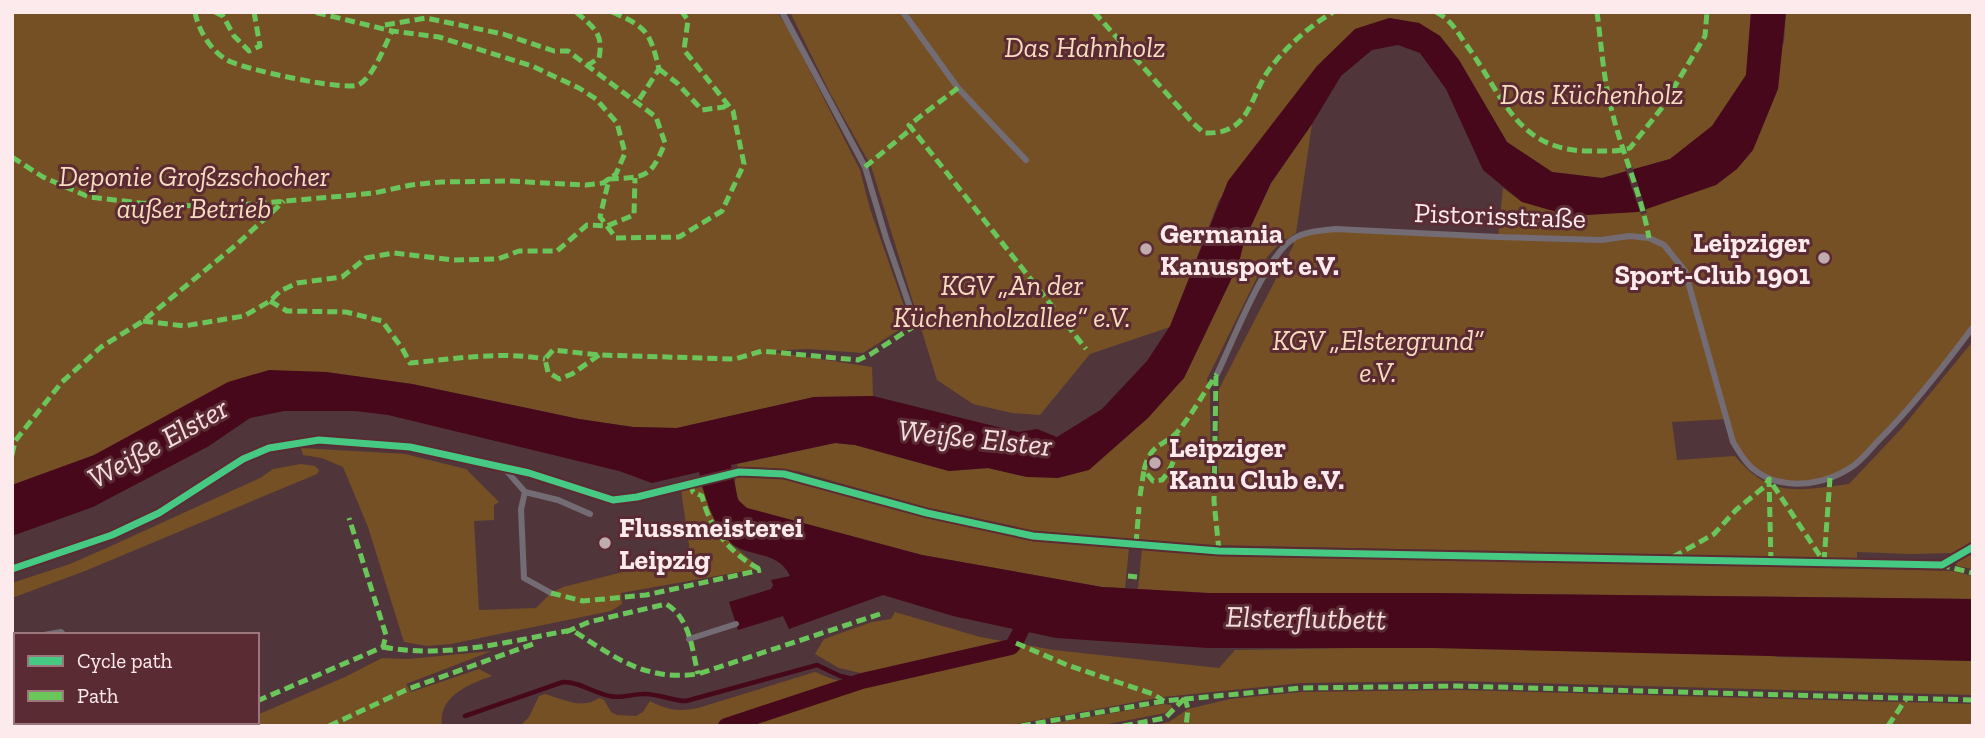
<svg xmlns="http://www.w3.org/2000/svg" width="1985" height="738" font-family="'Zilla Slab',serif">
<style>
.green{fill:#755024}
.water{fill:#46081a}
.pier{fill:#50363a}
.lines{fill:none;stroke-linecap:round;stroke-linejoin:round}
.stream{stroke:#46081a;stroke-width:4.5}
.canal{stroke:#46081a;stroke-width:16}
.lane{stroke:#746c74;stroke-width:6}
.quiet{stroke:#6ac65a;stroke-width:5;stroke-dasharray:10 5;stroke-linecap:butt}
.cycleway-casing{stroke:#5a2b33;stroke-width:11}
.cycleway{stroke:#46c982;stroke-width:7}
.poi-dot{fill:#c0abae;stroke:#5a2b33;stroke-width:2.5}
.labels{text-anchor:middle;stroke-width:6;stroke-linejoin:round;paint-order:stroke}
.park-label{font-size:28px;font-style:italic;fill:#f7ddbe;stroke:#5a2b33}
.street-label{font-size:28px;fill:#fdeaec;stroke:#5a2b33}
.poi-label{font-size:28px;font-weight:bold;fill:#fdeaec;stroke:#5a2b33;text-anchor:start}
.water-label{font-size:30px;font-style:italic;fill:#f3dddf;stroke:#5a2b33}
</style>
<rect width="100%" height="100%" fill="#50363a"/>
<path class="green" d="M12,12H777L788,28L860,170L870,209L910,323L863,353L808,349L767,351L872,367L873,396L814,397L677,428L633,427L579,419L412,384L326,372L12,485Z
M790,12H1751L1746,75L1712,126L1670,159L1602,178L1552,172L1507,142L1459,60L1440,36L1419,23L1389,18L1219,200L1170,327L1090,354L1040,415L1012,413L973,404L937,380L871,166L830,93Z
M1786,12H1973V327L1949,359L1854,465L1813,483L1769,479L1752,467L1740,453L1726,419L1672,422L1677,460L1735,456C1770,499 1800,490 1849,484L1902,428L1973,341V569L1957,566L1953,553L1911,554L1857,552V559L1210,545L1034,532L928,508L797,471L738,467L737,464L835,443L855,445L949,471L988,468L1027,477L1184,378L1239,263L1244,241L1271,183L1312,124L1296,233L1279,244L1267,257L1207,379L1210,393L1211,493H1218L1219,389L1293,246L1295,237L1335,229L1498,237L1503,188L1522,202L1716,185L1784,42Z
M301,448L405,454L466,469L499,502L494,505V520L474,521L479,610L536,608L551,593L563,587L687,556L690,552L681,490L701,486L731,544L758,566L756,569L621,593L622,604L611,611L451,644L427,646L404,642L368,527L343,467L322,458L303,455Z
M301,464L315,466L319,470L317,474L85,571L12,598V583L70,564L111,546L260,478L273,469Z
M740,476L795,480L926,517L1033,541L1129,548L1125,588L1102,587L922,555L747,508C737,503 733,487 736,477Z
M1142,549L1214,555L1824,567L1952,571L1973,576V599L1433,593L1778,657L1973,661V695L1458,681L1301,683L1163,697L1005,726H520L529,717L539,696L545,694C563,699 582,710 599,698L604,700L611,712L617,715L636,716L643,712L650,701C667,710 679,712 698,708L815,672C836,681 845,685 867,678L865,674L839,668L815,654L824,639L872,622L891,619L895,612L980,637L1054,650L1219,668L1235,650L1354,648L1208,593L1138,589Z
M492,651L406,684L411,692L479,669L492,676C469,684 438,696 442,726H232L240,722H257V715L345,677L382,658L408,659Z
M1458,690L1973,704V726H1149L1169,722L1188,709L1230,699L1301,692Z
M1164,704L1171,705L1172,708L1165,713L1098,726H1038Z"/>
<path class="water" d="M1751,12H1786L1778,89L1753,150L1737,169L1716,185L1638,212L1570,216L1522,202L1483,170L1446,89L1420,53L1398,45L1372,50L1341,76L1312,124L1271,183L1244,241L1239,263L1184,378L1148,418L1089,470L1058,478L1027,477L988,468L949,471L855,445L835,443L731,465L738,500L747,508L922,555L1102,587L1138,589L1208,593H1433L1973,599V661L1433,648H1208L1056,638L953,616L883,595L789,629L783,616L738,630L729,602L771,589L773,585L771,580L790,576C777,549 746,558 730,542C711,522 705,497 699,472L652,483L619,471L388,415L355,411H284L250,418L209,446L93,507L12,536V485L94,455L228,382L269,370L326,372L412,384L579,419L633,427L677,428L814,397L873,396L1018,432L1037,429L1057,437L1102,409L1147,361L1170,326L1228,181L1317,66L1355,29L1389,18L1419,23L1440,36L1459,60L1507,142L1552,172L1602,178L1670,159L1712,126L1746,75Z"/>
<path class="pier" d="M1632,166L1647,213L1641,215L1625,168Z
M733,468L735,478L701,486L699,476Z"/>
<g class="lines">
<path class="stream" d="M465,716L563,682C581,682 593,693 610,696C622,699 631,694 643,694C657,693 672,701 686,701L817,665L840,676L862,681"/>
<path class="canal" d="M726,726L862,681L1011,647C1019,640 1022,625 1028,615"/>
<path class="lane" d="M782,12L865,167L886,238L916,325
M903,12L958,88L1026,160
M1217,374C1233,341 1265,257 1293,239C1305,231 1321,231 1335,229L1498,237L1601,240L1630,236L1649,238L1664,245L1685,271L1733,442C1738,450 1744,461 1752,468C1780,492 1824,486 1853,466C1863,459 1871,448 1880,439C1914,405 1944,366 1973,327
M505,469L525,492L558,500L590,514
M525,492L521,509L524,578L551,593
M12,569L112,535L159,513L243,459L269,448L319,440L410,447L529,473L613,500L637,497L700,481
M44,635L61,632L64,635
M689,639L736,624
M12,647L16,646
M94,726L95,722"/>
<path class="quiet" d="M195,12C198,30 211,51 227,60C242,69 344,91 358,85C373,78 385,45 392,31
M215,12L223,16L234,36L249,51L260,46L254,12
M576,12C593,27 604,33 599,58L588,65
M612,12C647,27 650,32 659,69L637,103
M1094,12L1193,123L1204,133C1252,135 1248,97 1271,67C1288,45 1310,26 1333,12
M1436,12C1450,19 1457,31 1465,43C1504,95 1515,152 1592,151C1605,151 1618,152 1630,148L1661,109L1705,36L1707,12
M1597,12C1601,42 1603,74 1610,103C1620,149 1641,192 1649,238
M385,25L426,18L503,34L554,51H568L656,117L665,143C650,179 646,177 609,179L600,217L616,238L679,237L722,211L744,164L733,111L684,50L688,20L682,12
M659,69L677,83L702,110L724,107L727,104
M958,88L909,125L1086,349
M12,157L43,177L89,197L140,203L198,206L252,204L343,196L374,193L411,185L441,182L508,181L586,185L603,183L616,174L625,153L617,123L596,99L579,88L532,66L439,37L392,31L314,12
M865,167L911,129
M270,301L287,311L346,312L382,321L402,348L410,363C454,359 500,351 545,359
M143,321L184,326L244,316L270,301L280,291L297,283L342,277L366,258L394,253L453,260L498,259L519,251H557L587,225L607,226L634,215L635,178
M599,355L572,374L559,379L548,372L545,359L553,350L599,355L735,359L762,351L858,360L871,354L916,325
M1216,376L1214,501L1219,551
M1177,432C1177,452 1175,465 1162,480L1153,481L1144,470C1151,441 1164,448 1179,430C1193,413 1204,392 1217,374
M12,455L15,441L62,382L101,347L143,321L236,245L284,201
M690,483L693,492L702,496C710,530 731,554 761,570
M1140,496L1144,470
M1136,544L1139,507
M1673,557L1714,534L1736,510L1764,487L1769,479
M1771,562L1769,479L1824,562
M1824,562L1830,478
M1940,565L1973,573
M1128,576L1137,577
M551,593L583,601L646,595L761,570
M566,632L589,622L666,604C690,618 692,649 698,674
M1016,643L1067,665L1153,694L1164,701
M383,647C446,659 510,641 572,630C616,658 644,681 698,674L880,614
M1185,698L1188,709L1186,726
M257,701L383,647L386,635L349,518
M201,726L209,722
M329,726L408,689L533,644
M1021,726L1164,701L1301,688L1458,686L1973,700
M1123,726L1165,718L1185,698
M1888,726L1906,699"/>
<g class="cycleway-casing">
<path id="cycleway" d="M12,569L112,535L159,513L243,459L269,448L319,440L410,447L529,473L613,500L637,497L739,472L784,474L927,513L1033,536L1219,551L1942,565L1973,547"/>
</g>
<use href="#cycleway" class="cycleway"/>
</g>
<g class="poi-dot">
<circle cx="1146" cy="249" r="7"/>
<circle cx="1824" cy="258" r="7"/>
<circle cx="1155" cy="463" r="7"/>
<circle cx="605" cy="543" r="7"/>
</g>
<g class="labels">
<g class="park-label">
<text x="1085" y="57">Das Hahnholz</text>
<text x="1592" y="104">Das Küchenholz</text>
<text x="194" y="186">Deponie Großzschocher<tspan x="194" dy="32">außer Betrieb</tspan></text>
<text x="1012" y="295">KGV „An der<tspan x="1012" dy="32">Küchenholzallee“ e.V.</tspan></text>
<text x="1378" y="350">KGV „Elstergrund“<tspan x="1378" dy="32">e.V.</tspan></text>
</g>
<g class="street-label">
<text transform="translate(1500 215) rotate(2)" y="10">Pistorisstraße</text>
</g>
<g class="poi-label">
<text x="1160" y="243">Germania<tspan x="1160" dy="32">Kanusport e.V.</tspan></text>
<text x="1810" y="252" text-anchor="end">Leipziger<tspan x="1810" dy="32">Sport-Club 1901</tspan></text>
<text x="1169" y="457">Leipziger<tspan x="1169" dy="32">Kanu Club e.V.</tspan></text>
<text x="619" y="537">Flussmeisterei<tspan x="619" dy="32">Leipzig</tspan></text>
</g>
<g class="water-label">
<text transform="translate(975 438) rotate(6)" y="10">Weiße Elster</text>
<text transform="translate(158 443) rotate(-29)" y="10">Weiße Elster</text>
<text transform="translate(1306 618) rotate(1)" y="10">Elsterflutbett</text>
</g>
</g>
<rect width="1985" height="738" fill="none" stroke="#fdeaec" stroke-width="28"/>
<rect x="14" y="633" width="245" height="91" fill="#5a2b33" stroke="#9b777d" stroke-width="2"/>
<rect x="28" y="656" width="35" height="10" fill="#46c982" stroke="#9b777d" stroke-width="2"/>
<text x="77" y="668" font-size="21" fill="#fdeaec">Cycle path</text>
<rect x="28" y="691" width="35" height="10" fill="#6ac65a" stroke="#9b777d" stroke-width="2"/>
<text x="77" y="703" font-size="21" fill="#fdeaec">Path</text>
</svg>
